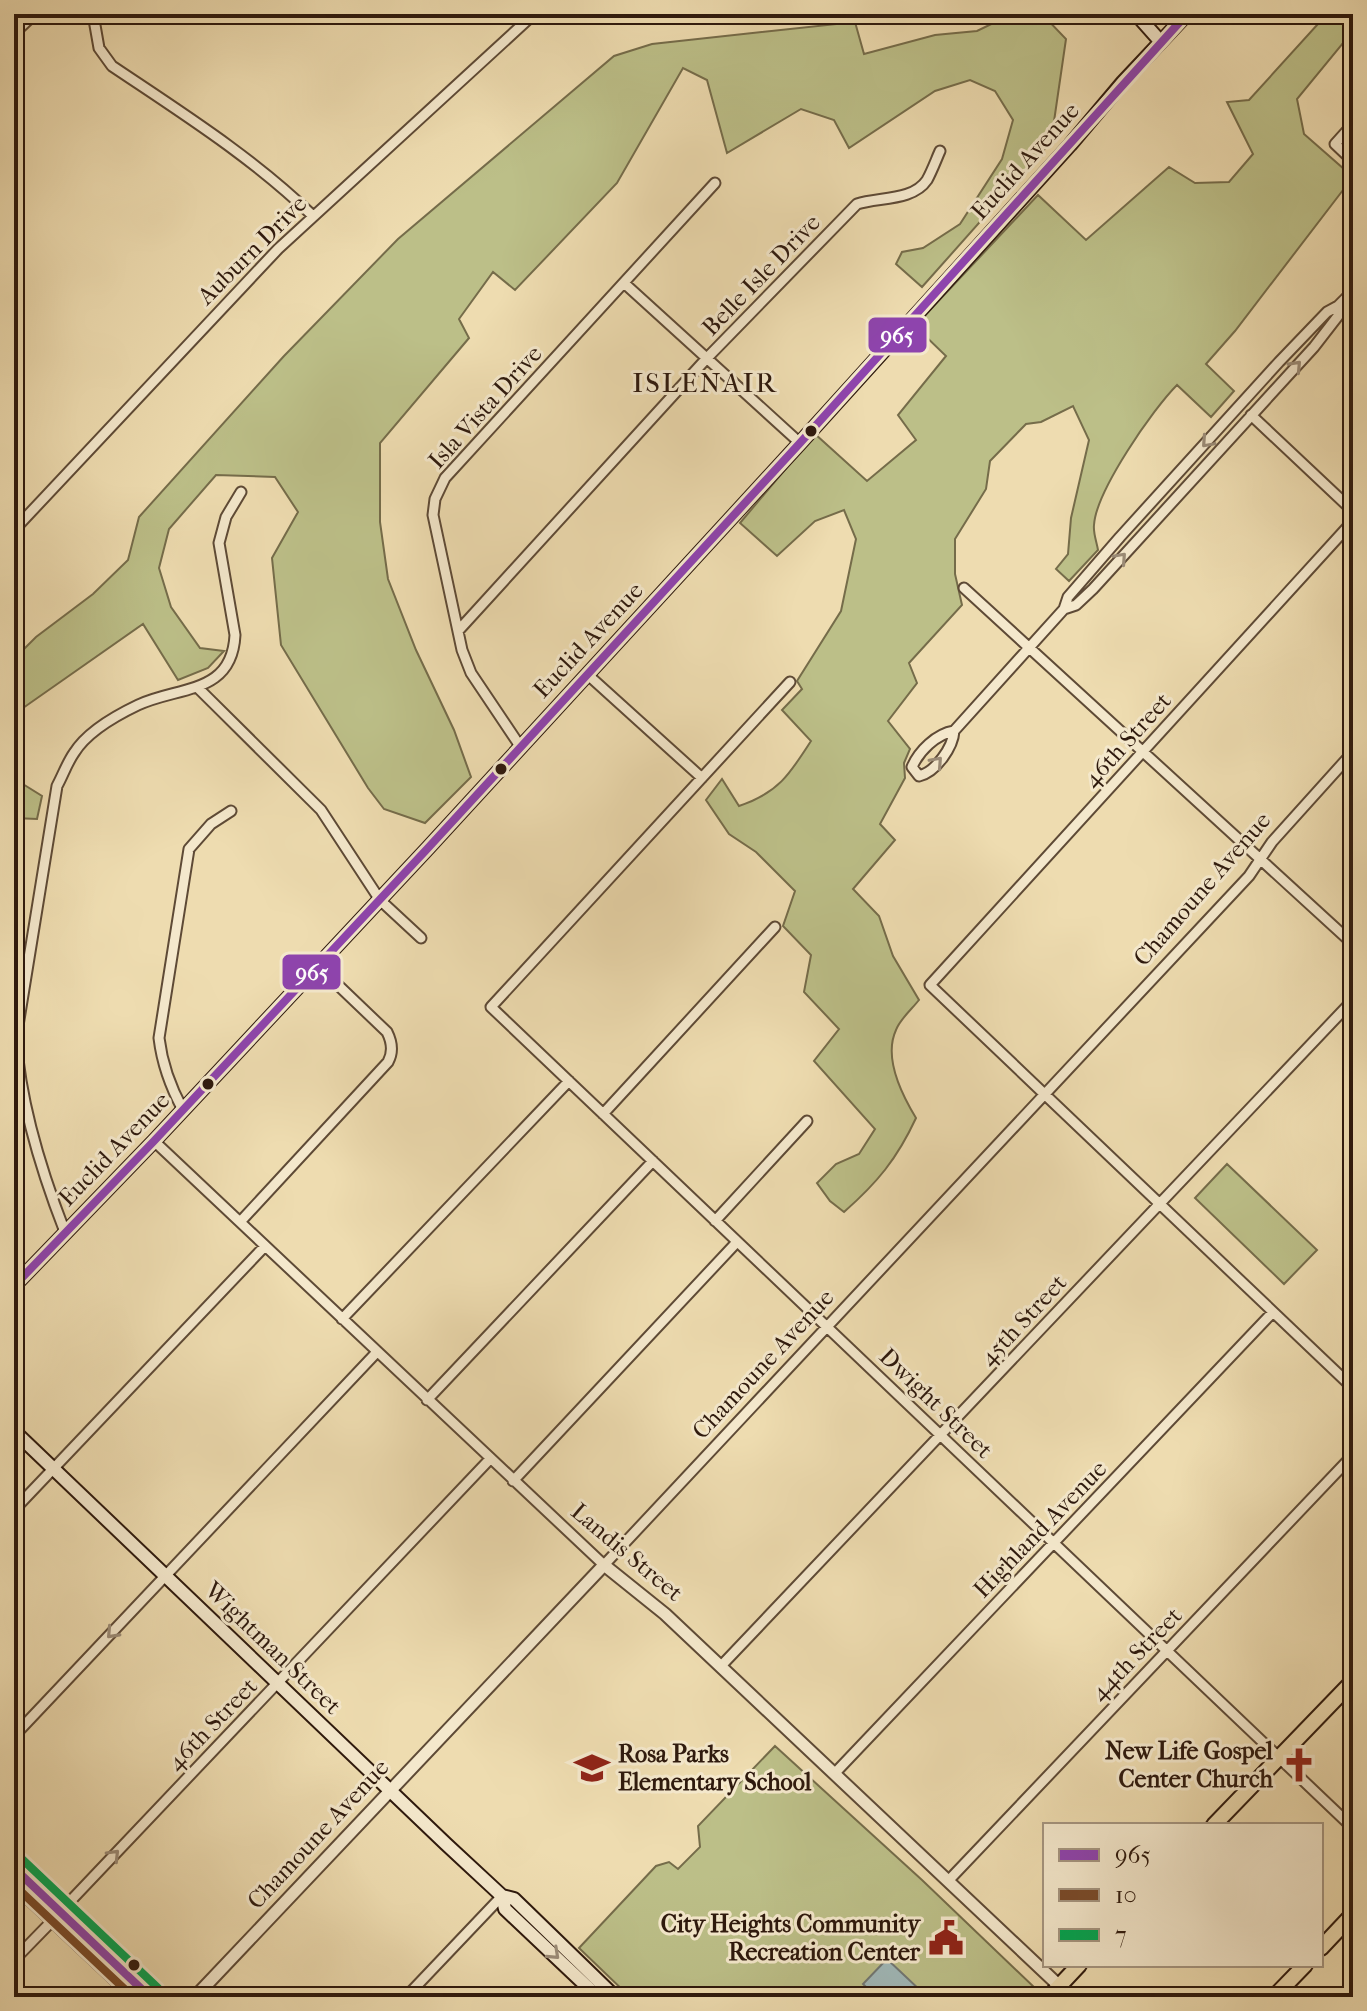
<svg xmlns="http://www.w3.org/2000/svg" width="1367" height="2011" font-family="'IM FELL French Canon',serif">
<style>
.green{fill:#bcbf88;stroke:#756c4a;stroke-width:2}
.water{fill:#a0b8b8;stroke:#727874;stroke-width:2}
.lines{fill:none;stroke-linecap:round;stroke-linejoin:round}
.minor-casing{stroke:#5e4a36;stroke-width:13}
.tertiary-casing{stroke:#5e4a36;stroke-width:15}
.secondary-casing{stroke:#2e190d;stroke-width:16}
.primary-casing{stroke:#2e190d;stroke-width:18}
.minor{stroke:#f4e8cc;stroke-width:9}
.tertiary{stroke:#f4e8cc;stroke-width:11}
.secondary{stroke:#f4e8cc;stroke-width:12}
.primary{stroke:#eedcb0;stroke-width:14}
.bus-1-casing{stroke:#f4e8cc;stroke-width:14}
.bus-2-casing{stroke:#f4e8cc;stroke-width:14}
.bus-3-casing{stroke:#f4e8cc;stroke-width:14}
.bus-1{stroke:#8e44ad;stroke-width:8}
.bus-2{stroke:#7a4b2a;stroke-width:8}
.bus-3{stroke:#00a651;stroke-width:8}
.oneway{stroke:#9b8b76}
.bus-dot{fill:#2e190d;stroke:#f4e8cc;stroke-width:3}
.labels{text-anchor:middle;stroke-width:6;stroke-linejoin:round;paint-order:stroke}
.street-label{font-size:24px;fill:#2e190d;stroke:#f4e8cc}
.poi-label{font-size:24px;font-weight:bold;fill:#2e190d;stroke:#f4e8cc;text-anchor:end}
.quarter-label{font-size:28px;letter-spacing:2px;fill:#2e190d;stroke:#f4e8cc}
.line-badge{stroke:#f4e8cc;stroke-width:3}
.badge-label{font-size:22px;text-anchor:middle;font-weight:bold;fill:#fff}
</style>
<rect width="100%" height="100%" fill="#eedcb0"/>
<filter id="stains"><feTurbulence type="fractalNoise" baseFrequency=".0025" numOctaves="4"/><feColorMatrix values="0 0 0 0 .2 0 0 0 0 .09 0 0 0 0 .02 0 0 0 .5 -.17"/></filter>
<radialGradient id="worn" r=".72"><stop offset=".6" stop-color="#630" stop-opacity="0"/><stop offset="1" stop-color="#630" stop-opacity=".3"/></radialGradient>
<path class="green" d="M1012,14H1042L1066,39L1051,142L922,287L896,264L902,252L923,248L960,224L1002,159L1013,120L995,91L970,80L935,91L849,148L834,120L801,109L727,153L707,80L683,68L617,183L515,290L493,272L459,319L469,338L380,443V522L388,579L416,650L454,730L471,777L425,823L384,809L368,788L281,645L272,558L298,512L275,477L216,475L169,529L159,568L171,607L200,648L224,651L208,668L178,680L143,624L23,708L14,744V659L36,637L93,594L128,560L139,517L284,356L398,239L614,56L652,44L855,22L864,54L935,35L977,31Z
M1327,14H1353V31L1297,99L1304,134L1353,177L1235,331L1206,364L1234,391L1211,417L1177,385C1153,409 1096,491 1094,525C1093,533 1097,543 1098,550L1069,581L1056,569L1068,554L1071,518L1089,440L1073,406L1041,422L1026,424L990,461L986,489L955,539V574L962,605L909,663L917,683L888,721L910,749L904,763L905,778L880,824L895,840L853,889L879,916L893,956L919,1000C912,1009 900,1019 896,1030C883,1058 902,1095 916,1118C897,1159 877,1183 844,1212L830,1201L817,1183L836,1164L859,1154L875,1129L814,1061L839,1029L804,992L811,955L783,926L795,891L756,852L729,834L706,800L722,779L739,806C778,793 790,774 811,741L782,710L802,689L797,681L841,611L856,539L844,510L815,521L777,556L740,523L815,434L867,481L916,440L898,415L946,356L915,326L1038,195L1086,240L1169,167L1195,183L1229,182L1253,154L1227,102L1249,100Z
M14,759L18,781L42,796L37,819L14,818Z
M1227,1164L1317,1250L1284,1284L1195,1198Z
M775,1746L922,1880L1036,1989L1028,1997H630L579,1948L656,1866L669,1862L678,1869L700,1847L698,1826Z"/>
<path class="water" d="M887,1959L922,1992L917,1997H910L906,1994L903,1997H876L863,1984Z"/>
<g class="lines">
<g class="minor-casing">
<path id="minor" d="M93,14L99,48L112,66C182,113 252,157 313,216
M1353,124L1335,144L1353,161
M624,283L800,443
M1251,415L1353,511
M1353,521L930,985L1353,1388
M14,530L278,249L534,14
M964,588L1353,944
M1064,609L1076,605L1093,589L1314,347L1338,316V306
M458,631L707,358L857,204C879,197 913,201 927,180C932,171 936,160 940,151
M587,674L702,778
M790,682L491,1007L1353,1828
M198,688L321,810L380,900L421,938
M954,731C936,734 919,751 912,767L919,776C936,772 953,747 954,731L1064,609L1068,597L1120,537L1279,362L1327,312L1338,306L1353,291
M520,746L471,673L462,650L433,515L435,499L445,478L715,183
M183,1110C171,1088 162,1063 159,1038L189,849L211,824L231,811
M603,1114L775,927
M154,1141L604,1565L1249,876L1272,842L1353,752
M715,1221L807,1121
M240,1222L388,1062C393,1053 392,1042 387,1032L318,966
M65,1232C42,1173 20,1101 16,1038L57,786C63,775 67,763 74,753C87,732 117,715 138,705C178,686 232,695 235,635L219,543L226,517L241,492
M342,1319L569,1081
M427,1400L653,1161
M513,1481L737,1242
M14,1510L265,1246
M721,1666L1353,1000
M14,1736L377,1352
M835,1773L1273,1312
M949,1880L1353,1455
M60,1912L490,1459
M14,1960L53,1920
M406,1997L502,1896"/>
</g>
<g class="tertiary-casing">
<path id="tertiary" d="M14,32L33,14
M195,1997L604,1565L665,1614L1071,1997"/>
</g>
<g class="secondary-casing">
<path id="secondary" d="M1136,14L1160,41
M14,1286L154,1141L428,848L800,443L1070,145L1123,82L1187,14
M14,1431L446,1844L502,1896L514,1899L615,1997
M502,1896L505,1909L598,1997"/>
</g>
<g class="primary-casing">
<path id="primary" d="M1214,1825L1353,1681
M14,1868L150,1997
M17,1885L136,1997
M1321,1948L1353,1914
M1049,1997L1079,1965
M1274,1997L1305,1965"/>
</g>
<use href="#minor" class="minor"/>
<use href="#tertiary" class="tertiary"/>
<use href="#secondary" class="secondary"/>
<use href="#primary" class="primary"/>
<g class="bus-1-casing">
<path id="bus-1" d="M14,1286L154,1141L428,848L800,443L1187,14
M14,1868L150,1997"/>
</g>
<g class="bus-2-casing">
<path id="bus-2" d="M14,1885L133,1997"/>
</g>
<g class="bus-3-casing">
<path id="bus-3" d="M22,1859L158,1988"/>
</g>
<use href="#bus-1" class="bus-1"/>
<use href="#bus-2" class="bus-2"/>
<use href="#bus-3" class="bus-3"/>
</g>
<defs><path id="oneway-chevron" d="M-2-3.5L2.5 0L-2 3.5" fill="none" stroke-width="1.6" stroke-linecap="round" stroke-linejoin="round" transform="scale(2)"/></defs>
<g class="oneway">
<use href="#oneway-chevron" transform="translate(1296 366) rotate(-47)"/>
<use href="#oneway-chevron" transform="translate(1207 442) rotate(132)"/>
<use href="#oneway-chevron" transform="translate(1121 558) rotate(-48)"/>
<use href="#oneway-chevron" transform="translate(937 762) rotate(-48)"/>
<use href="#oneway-chevron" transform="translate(112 1633) rotate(133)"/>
<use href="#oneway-chevron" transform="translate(114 1855) rotate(-46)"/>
<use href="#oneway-chevron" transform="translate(554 1954) rotate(43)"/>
</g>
<defs>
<g id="church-bare" transform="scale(2.76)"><path d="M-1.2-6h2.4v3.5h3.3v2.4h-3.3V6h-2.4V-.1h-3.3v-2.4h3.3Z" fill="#8f2418" stroke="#f4e8cc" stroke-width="2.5" paint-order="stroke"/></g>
<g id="school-bare" transform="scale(2.76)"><path d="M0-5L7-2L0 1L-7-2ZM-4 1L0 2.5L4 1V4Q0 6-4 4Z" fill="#8f2418" stroke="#f4e8cc" stroke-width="2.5" paint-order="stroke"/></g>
<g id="civic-bare" transform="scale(2.76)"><path d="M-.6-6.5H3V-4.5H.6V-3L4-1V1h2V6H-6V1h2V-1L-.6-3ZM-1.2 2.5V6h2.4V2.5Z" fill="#8f2418" stroke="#f4e8cc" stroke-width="2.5" paint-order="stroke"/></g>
</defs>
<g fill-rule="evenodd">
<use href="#church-bare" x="1299" y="1765"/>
<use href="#school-bare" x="592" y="1768"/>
<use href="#civic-bare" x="946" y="1938"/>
</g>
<g class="bus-dot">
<circle cx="811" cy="431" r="7"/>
<circle cx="501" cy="769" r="7"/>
<circle cx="208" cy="1084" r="7"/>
<circle cx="134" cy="1965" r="7"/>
</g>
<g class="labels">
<g class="street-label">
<text transform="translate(1025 161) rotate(-48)" y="8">Euclid Avenue</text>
<text transform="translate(252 250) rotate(-45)" y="8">Auburn Drive</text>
<text transform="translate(761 275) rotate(-46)" y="8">Belle Isle Drive</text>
<text transform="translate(485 407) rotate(-48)" y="8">Isla Vista Drive</text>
<text transform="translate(588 640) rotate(-47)" y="8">Euclid Avenue</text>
<text transform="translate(1127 740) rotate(-48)" y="8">46th Street</text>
<text transform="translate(1202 889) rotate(-49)" y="8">Chamoune Avenue</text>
<text transform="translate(114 1149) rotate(-46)" y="8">Euclid Avenue</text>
<text transform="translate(1023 1320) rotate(-47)" y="8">45th Street</text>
<text transform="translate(763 1364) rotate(-47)" y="8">Chamoune Avenue</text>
<text transform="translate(936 1403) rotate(44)" y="8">Dwight Street</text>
<text transform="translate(1040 1529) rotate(-46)" y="8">Highland Avenue</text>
<text transform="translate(627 1552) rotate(40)" y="8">Landis Street</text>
<text transform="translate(273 1648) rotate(44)" y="8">Wightman Street</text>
<text transform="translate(1136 1654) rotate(-46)" y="8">44th Street</text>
<text transform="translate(212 1724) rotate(-46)" y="8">46th Street</text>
<text transform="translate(318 1834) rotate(-47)" y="8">Chamoune Avenue</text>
</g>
<g class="poi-label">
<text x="1273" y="1759">New Life Gospel<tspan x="1273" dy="28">Center Church</tspan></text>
<text x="618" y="1762" text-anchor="start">Rosa Parks<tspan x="618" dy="28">Elementary School</tspan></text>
<text x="920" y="1932">City Heights Community<tspan x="920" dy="28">Recreation Center</tspan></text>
</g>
<g class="quarter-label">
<text x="705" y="392">ISLENAIR</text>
</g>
</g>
<g class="line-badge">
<rect x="867" y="316" width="61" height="38" rx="8" fill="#8e44ad"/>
<rect x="281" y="953" width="61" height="38" rx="8" fill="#8e44ad"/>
</g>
<g class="badge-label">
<text x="897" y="343">965</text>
<text x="312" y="980">965</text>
</g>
<rect width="1367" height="2011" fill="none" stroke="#eedcb0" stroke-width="48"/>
<rect x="16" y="16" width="1335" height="1979" fill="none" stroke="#2e190d" stroke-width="4"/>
<rect x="24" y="24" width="1319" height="1963" fill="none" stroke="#2e190d" stroke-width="2"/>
<rect x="1043" y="1823" width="280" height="144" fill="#f4e8cc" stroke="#a59580" stroke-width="2"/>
<rect x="1059" y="1849" width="40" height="12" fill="#8e44ad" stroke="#a59580" stroke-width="2"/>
<text x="1115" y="1863" font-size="24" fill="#2e190d">965</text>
<rect x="1059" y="1889" width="40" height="12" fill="#7a4b2a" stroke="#a59580" stroke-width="2"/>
<text x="1115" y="1903" font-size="24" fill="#2e190d">10</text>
<rect x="1059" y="1929" width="40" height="12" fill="#00a651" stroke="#a59580" stroke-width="2"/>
<text x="1115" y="1943" font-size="24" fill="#2e190d">7</text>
<rect width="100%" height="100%" filter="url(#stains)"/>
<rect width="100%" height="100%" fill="url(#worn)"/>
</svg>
